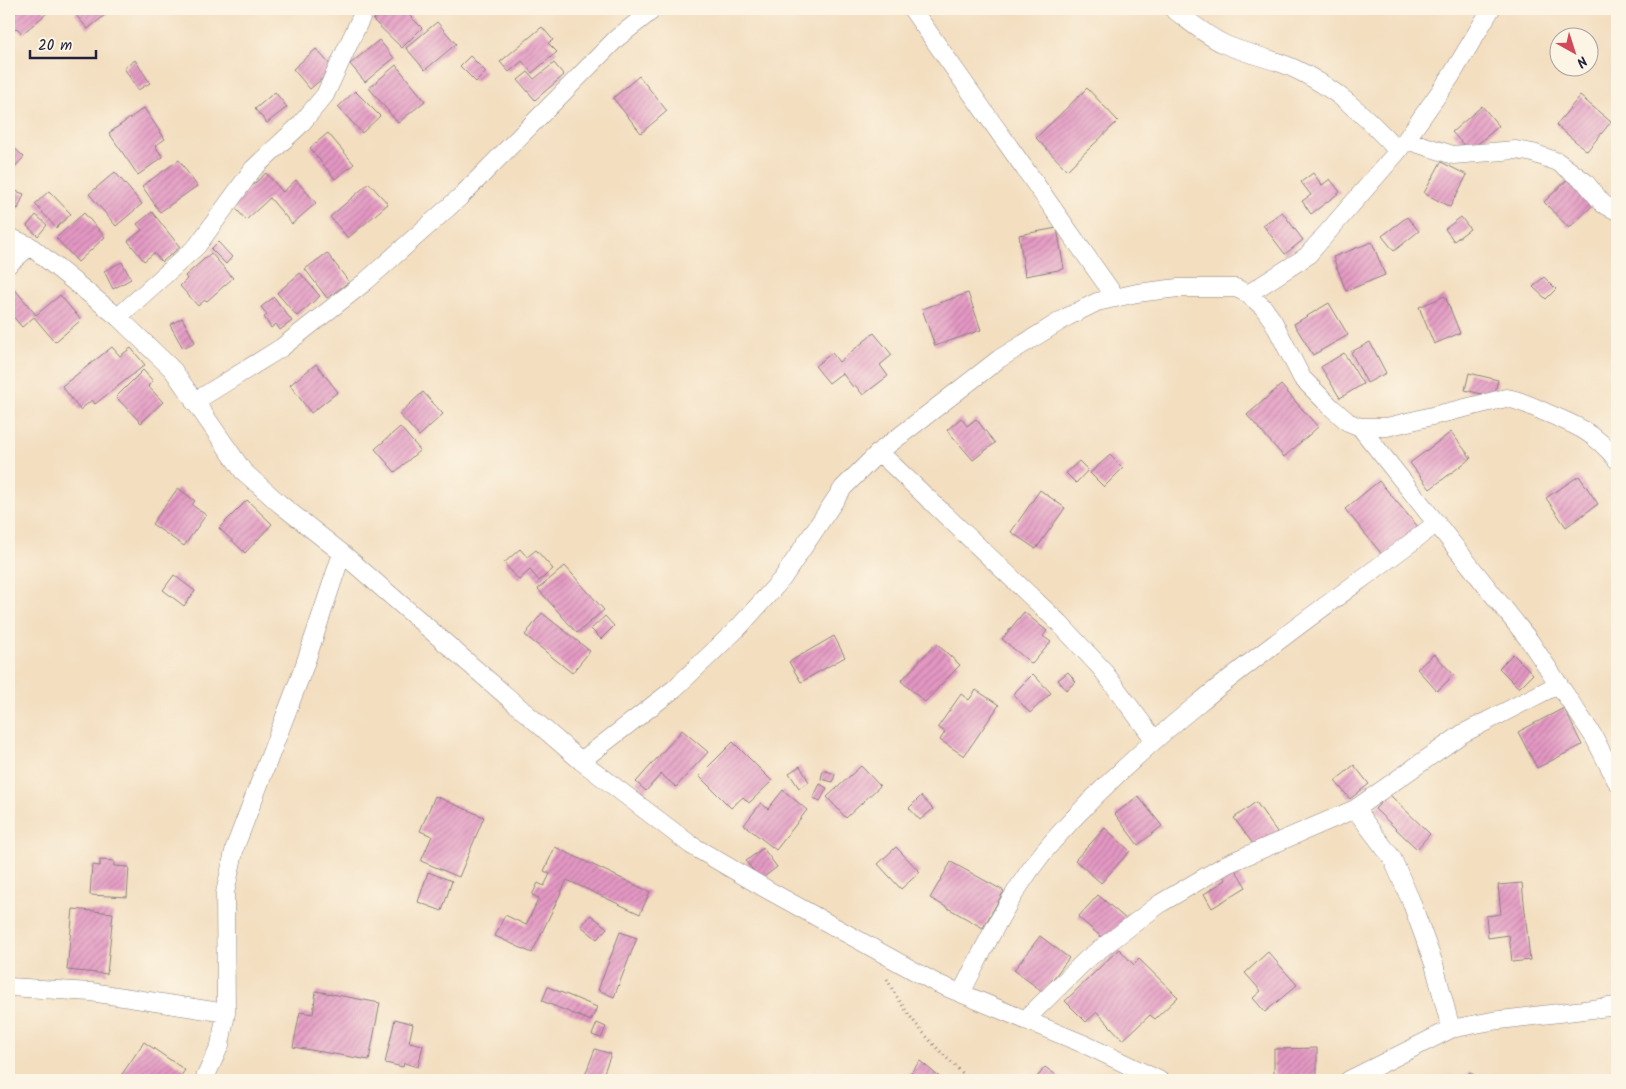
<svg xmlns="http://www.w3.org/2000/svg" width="1626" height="1089" font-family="Kalam,sans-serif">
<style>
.building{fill:url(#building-hatch)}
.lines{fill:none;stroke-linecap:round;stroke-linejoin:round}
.minor-casing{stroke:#8a807e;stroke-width:19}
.path{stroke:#8a807e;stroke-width:3;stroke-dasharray:1 4;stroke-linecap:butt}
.minor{stroke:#fff;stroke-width:18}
</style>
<defs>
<pattern id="building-hatch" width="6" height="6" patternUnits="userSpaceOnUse" patternTransform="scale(1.25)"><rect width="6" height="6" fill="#e498c3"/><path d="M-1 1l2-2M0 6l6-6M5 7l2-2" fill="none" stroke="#b87ca0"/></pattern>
</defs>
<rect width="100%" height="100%" fill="#fcf5e5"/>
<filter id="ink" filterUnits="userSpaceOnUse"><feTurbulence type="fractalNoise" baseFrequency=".02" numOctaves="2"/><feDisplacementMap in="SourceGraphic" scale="10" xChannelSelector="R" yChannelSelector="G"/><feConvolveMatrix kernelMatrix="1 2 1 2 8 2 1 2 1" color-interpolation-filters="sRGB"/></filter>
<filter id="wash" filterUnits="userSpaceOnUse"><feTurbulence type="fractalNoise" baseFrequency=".0096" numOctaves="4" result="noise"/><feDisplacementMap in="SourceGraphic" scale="20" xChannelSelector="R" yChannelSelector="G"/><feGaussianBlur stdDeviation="1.12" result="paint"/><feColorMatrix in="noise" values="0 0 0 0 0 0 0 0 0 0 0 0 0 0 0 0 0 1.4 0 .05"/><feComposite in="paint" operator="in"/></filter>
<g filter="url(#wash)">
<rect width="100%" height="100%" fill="#f3dec0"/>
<g id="blocks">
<path class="building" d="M9,9H43L47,13L22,34L17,28L12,33L9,30Z
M81,9H112L88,29L75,14Z
M384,9H403L422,28L402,48L373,20Z
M437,22L456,44L425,70L406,48Z
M542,27L553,40L548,43L557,52L532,73L522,61L509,72L500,62Z
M379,40L394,58L365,82L350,64Z
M316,49L334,69L310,89L293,69Z
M470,56L486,72L476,82L460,66Z
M135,60L150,83L138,90L124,68Z
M554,63L564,75L535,100L518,80L528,72L534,79Z
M396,65L425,101L398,123L369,88Z
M639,76L667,111L641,133L613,98Z
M1087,88L1118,121L1067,170L1036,138Z
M355,91L380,116L362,133L338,107Z
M275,92L287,107L267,123L255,109Z
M1580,96L1611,122L1587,151L1556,125Z
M1482,106L1499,126L1469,151L1452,132Z
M144,108L165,139L155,146L163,157L138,175L109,133Z
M328,133L354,164L335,179L310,148Z
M9,143L24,157L12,170L9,168Z
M179,160L197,186L160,212L142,186Z
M1441,162L1467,175L1450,207L1424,193Z
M115,172L142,204L116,226L89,194Z
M266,173L283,192L296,180L316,203L292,224L270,198L246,220L232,204Z
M1313,173L1322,185L1330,179L1340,192L1311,214L1302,201L1311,195L1301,182Z
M1569,178L1594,204L1569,228L1544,202Z
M369,183L388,204L348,238L330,217Z
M13,190L24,194L18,209L9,205Z
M49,191L71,214L56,228L35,204Z
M152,212L180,247L162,262L154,253L144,261L128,241L142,230L137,224Z
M1282,212L1303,240L1285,254L1263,225Z
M84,213L105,237L78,262L56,238Z
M36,215L47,225L38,236L27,226Z
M1407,217L1419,231L1394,251L1382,236Z
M1461,217L1470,229L1454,241L1445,229Z
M1057,228L1064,269L1025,276L1019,235Z
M218,242L232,257L226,264L211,249Z
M1372,242L1385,275L1346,291L1333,257Z
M211,253L233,278L207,301L205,300L198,306L180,286L187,279L185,276Z
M327,253L349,282L327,298L305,269Z
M122,262L131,279L113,289L104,271Z
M300,273L320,296L297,316L277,293Z
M1544,277L1556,289L1546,299L1533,287Z
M9,282L36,315L60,295L81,320L55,342L34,317L22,327L9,312Z
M968,293L981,330L935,346L922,309Z
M1445,296L1460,333L1434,344L1419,307Z
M274,297L292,321L280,330L276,324L271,328L264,317L267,315L261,307Z
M1329,303L1348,335L1313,355L1294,324Z
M182,318L195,342L183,348L170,325Z
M874,333L892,355L880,365L888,376L863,395L855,385L853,387L842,373L829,383L815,366L832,353L839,362Z
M1370,342L1386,373L1367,383L1351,352Z
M112,347L120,356L131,348L145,365L95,404L92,400L80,410L62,386Z
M1344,353L1363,384L1340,398L1321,367Z
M316,364L338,392L311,413L290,385Z
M143,370L153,381L148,386L163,402L141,423L116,397Z
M1469,373L1498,380L1494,397L1465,390Z
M1281,385L1318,427L1284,457L1247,415Z
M423,392L443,414L419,436L399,414Z
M961,418L967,426L976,419L995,443L973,460L947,430Z
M400,427L420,450L395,472L375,449Z
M1451,432L1471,458L1430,489L1410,463Z
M1110,455L1123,468L1104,487L1090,473Z
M1079,461L1088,470L1076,483L1066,473Z
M1579,476L1598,504L1566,527L1546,498Z
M1379,481L1419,528L1384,557L1345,509Z
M178,488L195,501L192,505L206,515L184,546L152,524Z
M1040,490L1065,508L1036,549L1011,532Z
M247,500L272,524L245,553L219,528Z
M520,549L527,557L536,550L553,569L539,581L530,570L519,580L504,563Z
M565,566L604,610L577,633L538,589Z
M174,575L195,591L184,606L163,590Z
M1024,612L1047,631L1043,636L1051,642L1032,664L1002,639Z
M542,613L590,651L572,673L525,635Z
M605,616L614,626L601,639L591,629Z
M834,636L845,657L801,682L789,662Z
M936,643L960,665L925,702L901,681Z
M1434,654L1454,675L1437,691L1417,669Z
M1513,654L1533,674L1519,688L1499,668Z
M1068,672L1076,682L1066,690L1058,680Z
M1033,674L1051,693L1030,713L1013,694Z
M976,690L999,705L964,756L940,740L945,732L938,727L961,694L969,700Z
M1564,708L1582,745L1537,768L1518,732Z
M682,730L708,752L676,787L661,774L646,791L636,782Z
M733,742L772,781L749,803L743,797L731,808L699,776Z
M1354,765L1369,784L1350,799L1335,781Z
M800,766L809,782L799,788L789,773Z
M861,766L880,786L846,818L827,797Z
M823,770L835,774L833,782L821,779Z
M820,784L827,788L820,801L813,798Z
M783,790L807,810L776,850L744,825L761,803L768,809Z
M1389,794L1430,834L1417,849L1375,809Z
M435,796L484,817L459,877L421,861L432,836L420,831Z
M921,796L933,809L920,820L909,808Z
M1138,796L1162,826L1138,845L1115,814Z
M1256,802L1277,832L1256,848L1234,818Z
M1105,828L1130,851L1101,883L1075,860Z
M555,847L650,892L640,914L567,880L532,953L495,936L505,915L526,925L539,898L532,895L538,883L544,886L550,874L544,871Z
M896,847L920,872L901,889L878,864Z
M763,848L777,867L760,880L746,861Z
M100,860L114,861V866L129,867L127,897L90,895L92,865L100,866Z
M951,862L1004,891L983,928L930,898Z
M1235,869L1246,887L1212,908L1204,894L1226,880L1223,876Z
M428,872L452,881L442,911L418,902Z
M1522,883L1530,960L1512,962L1509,935L1488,938L1486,916L1501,914L1498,885Z
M1098,895L1126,919L1106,941L1078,917Z
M73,909L113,913L107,974L67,970Z
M591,915L607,928L597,939L581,926Z
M620,932L637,938L614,997L598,990Z
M1040,936L1069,958L1043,992L1014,970Z
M1119,949L1134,965L1139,959L1178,997L1155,1019L1150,1015L1123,1040L1097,1012L1086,1022L1065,1001Z
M1268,952L1297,985L1265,1012L1253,998L1261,991L1245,973Z
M548,987L597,1007L591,1021L542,1001Z
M316,991L380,1003L369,1060L293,1047L300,1012L313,1014Z
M395,1019L413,1024L409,1042L423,1045L418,1067L404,1063L403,1067L385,1063Z
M597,1023L606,1027L601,1038L592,1035Z
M144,1042L185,1070L178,1080H118Z
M1317,1048V1076H1274V1049Z
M595,1049L611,1054L601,1080H583Z
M920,1061L943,1080H905Z
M1045,1067L1063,1080H1035Z
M9,1068L14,1069L12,1080H9Z
M1470,1072L1480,1080H1463Z"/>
</g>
</g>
<g filter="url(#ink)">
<use href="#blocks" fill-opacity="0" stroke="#8a807e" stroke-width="1"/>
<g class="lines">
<g class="minor-casing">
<path id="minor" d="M912,9L1116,298
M1173,9C1189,21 1205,35 1224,44C1246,54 1271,58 1293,68C1335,87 1368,118 1398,151
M1406,140L1453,155L1516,150L1533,153L1558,162L1585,182L1603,204L1617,211
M9,237L30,246L118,317L173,370L243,471L280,504L342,553L581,761L691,845L768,890L936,983L1086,1045L1159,1080
M9,264L30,246
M1248,294L1307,256L1398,151L1451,76L1491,9
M118,317L197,246L253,169L300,125L325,95L365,9
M194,402L281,348L365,282L460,197L617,38L654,9
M1360,427L1529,640L1594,737L1617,782
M879,452L1060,624L1101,668L1154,739
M581,761L674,689L739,627L782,579L843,488L879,452L999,359L1067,317L1097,302L1137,293L1178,288H1236L1248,294L1263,307L1273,321L1302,378L1331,407L1348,422L1360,427H1387L1506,398C1521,400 1533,407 1547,413C1578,426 1595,433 1617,460
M1355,809L1392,858L1411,901L1434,964L1451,1029
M9,987L91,992L226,1013
M961,993C988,941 1013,886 1053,841C1163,716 1305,623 1437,523
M1025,1020L1087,959L1161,903L1227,864L1355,809L1462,734L1559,684
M204,1080L220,1045L226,1013L225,893L235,847L304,667L342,553
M1349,1080L1451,1029L1492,1021L1617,1006"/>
</g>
<path class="path" d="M887,979C908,1020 937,1050 970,1080"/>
<use href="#minor" class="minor"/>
</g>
</g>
<rect width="1626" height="1089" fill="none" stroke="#fcf5e5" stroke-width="30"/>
<g transform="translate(1574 52) rotate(141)"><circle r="24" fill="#fcf5e5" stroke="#a5a1a1"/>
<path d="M0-4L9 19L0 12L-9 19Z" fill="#d1495b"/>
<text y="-8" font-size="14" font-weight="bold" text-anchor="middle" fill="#22223b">N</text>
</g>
<path d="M30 50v8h66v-8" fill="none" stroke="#22223b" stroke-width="2.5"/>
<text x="38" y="50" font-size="15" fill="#22223b" stroke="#fcf5e5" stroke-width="4" paint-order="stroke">20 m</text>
</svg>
